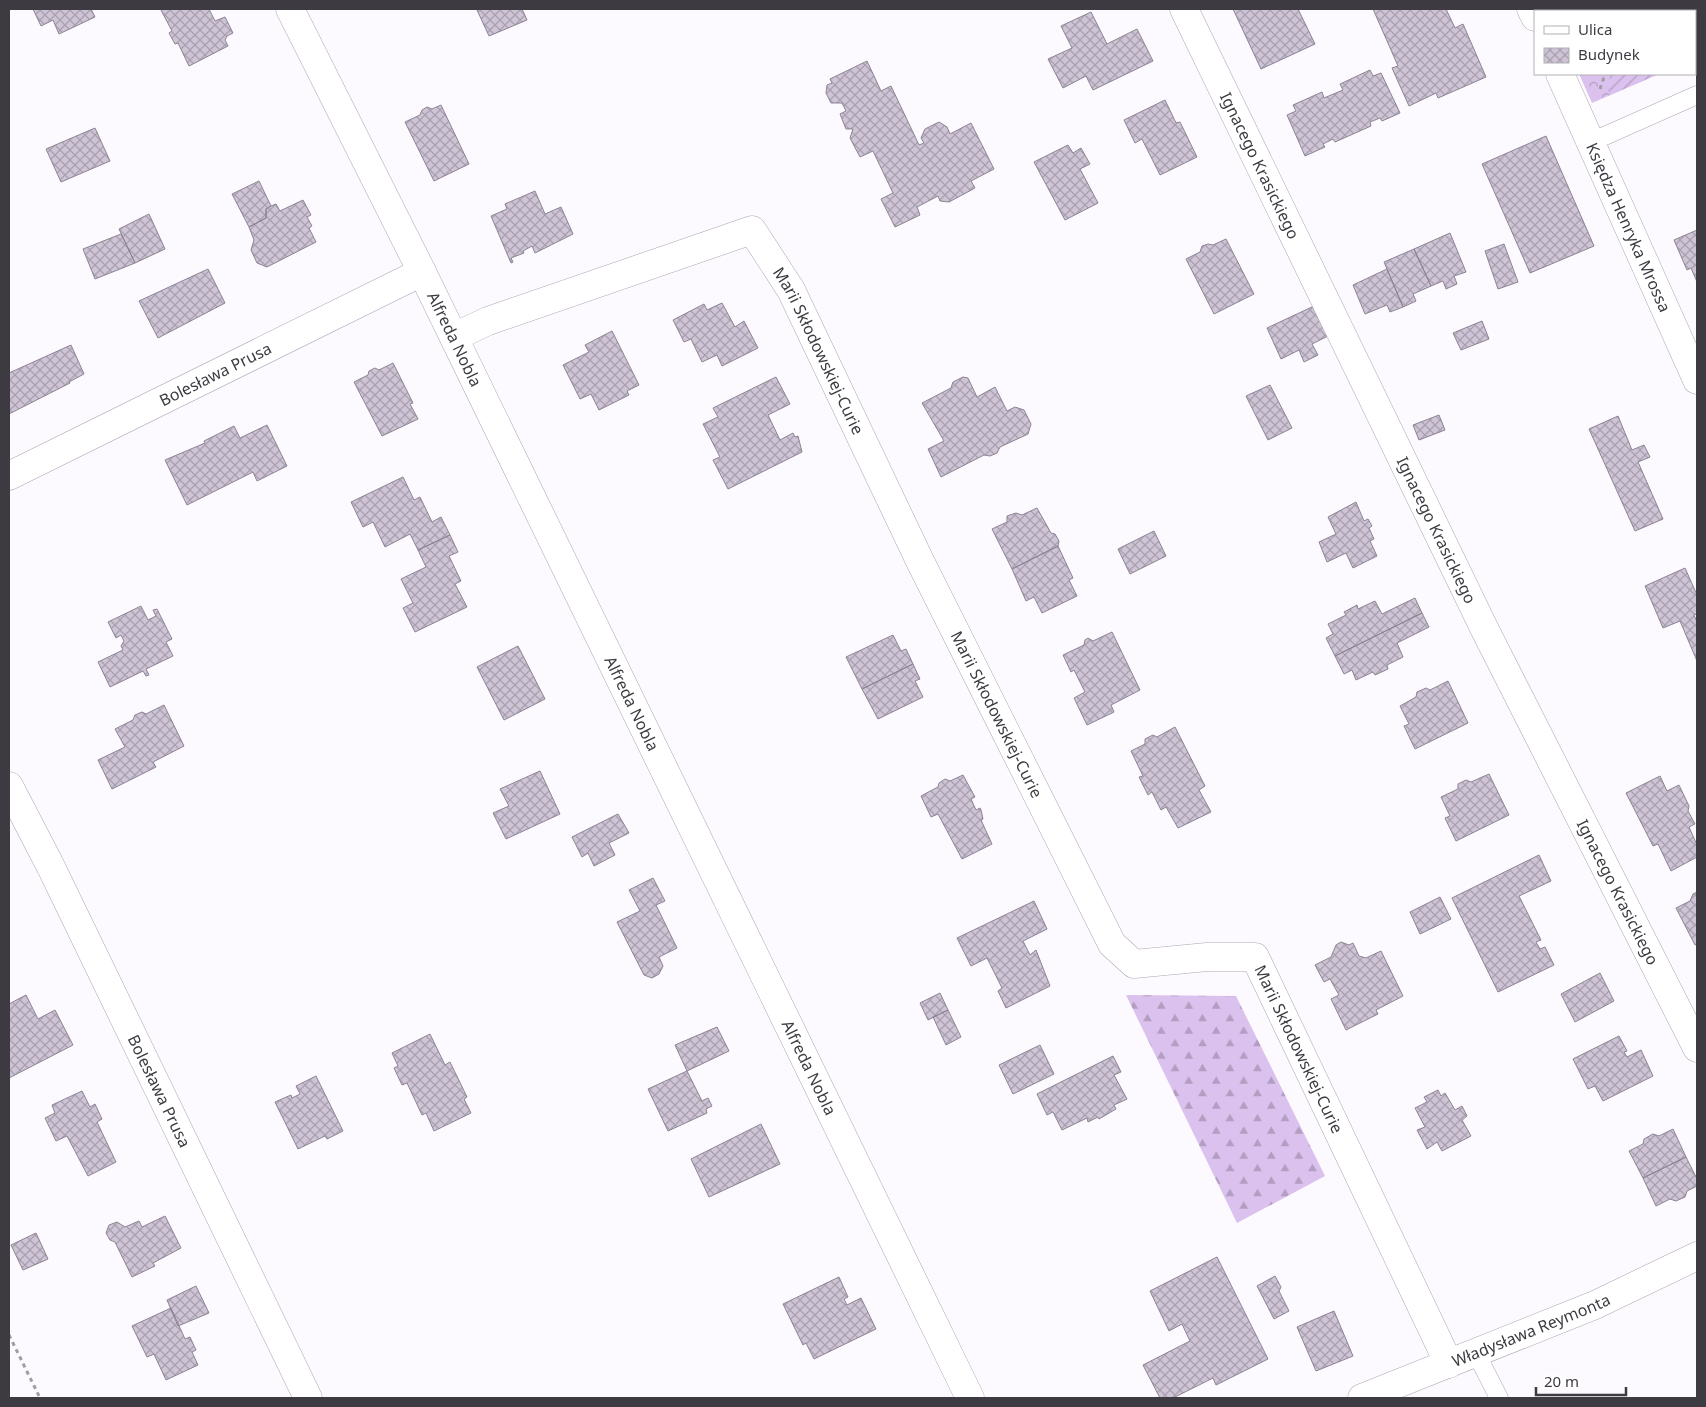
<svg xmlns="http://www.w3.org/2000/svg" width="1706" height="1407" font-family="'Noto Sans',sans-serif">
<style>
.forest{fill:url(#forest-firs)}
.park{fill:url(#park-crowns)}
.garden{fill:url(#garden-furrows)}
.building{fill:url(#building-cross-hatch);stroke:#8c8394}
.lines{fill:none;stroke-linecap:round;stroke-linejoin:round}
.service-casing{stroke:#afa5b7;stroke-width:19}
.minor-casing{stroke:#afa5b7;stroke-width:29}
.path{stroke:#a09da3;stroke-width:3;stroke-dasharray:4 4;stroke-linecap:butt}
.service{stroke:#fff;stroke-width:18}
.minor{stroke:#fff;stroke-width:28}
.labels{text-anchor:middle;stroke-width:4;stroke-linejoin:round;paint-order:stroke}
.street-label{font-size:16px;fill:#3e3a42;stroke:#fff}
</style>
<defs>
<pattern id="forest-firs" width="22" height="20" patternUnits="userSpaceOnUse" patternTransform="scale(1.25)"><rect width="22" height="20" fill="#dbc1ee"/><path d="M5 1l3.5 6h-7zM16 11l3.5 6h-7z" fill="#b39ec2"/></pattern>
<pattern id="park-crowns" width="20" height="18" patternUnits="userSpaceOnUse" patternTransform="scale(1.25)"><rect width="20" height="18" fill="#dbc1ee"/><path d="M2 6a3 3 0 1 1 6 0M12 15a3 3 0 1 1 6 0" fill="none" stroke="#b39ec2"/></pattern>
<pattern id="garden-furrows" width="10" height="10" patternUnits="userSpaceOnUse" patternTransform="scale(1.25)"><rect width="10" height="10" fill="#dbc1ee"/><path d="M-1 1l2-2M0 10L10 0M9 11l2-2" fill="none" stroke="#b39ec2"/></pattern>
<pattern id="building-cross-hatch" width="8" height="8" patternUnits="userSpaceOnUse" patternTransform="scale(1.25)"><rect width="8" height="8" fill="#cec4d6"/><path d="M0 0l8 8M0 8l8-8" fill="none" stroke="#a9a0af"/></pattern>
</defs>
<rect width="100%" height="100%" fill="#fcfafe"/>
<path class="forest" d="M1126,995L1236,996L1325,1176L1237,1223Z"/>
<path class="park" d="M1549,9H1697V57L1695,58V11H1550Z
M1579,74H1659L1592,103Z"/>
<path class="garden" d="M1633,9H1686L1687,11H1632Z
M1611,74H1659L1610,95L1607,87Z"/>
<path class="building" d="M33,9H91L95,17L59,34L53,20L41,26Z
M163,9H209L215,21L225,17L233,33L227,36L225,40L228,46L189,66L178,43L175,44L169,33L172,31L161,10Z
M480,9H522L527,20L489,36L477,10Z
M1233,9H1298L1315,44L1261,69Z
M1373,9H1446L1455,28L1463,24L1486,77L1438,98L1436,93L1409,106L1392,68L1398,66Z
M1091,12L1107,44L1137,29L1153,61L1093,90L1086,76L1063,88L1048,59L1072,48L1061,26Z
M867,61L881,91L891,86L919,145L924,143L921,138L925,129L939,122L947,127L950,134L971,123L994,169L971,181L975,188L949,202L940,201L938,196L917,207L920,215L895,227L881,199L893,193L873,151L860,157L850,138L853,129H846L840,114L846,111L842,103H831L826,93L827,85L832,83L830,79Z
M1370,70L1373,76L1381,73L1400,113L1382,121L1380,118L1370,122L1371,126L1335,142L1333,139L1323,144L1325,147L1305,156L1287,115L1296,111L1293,105L1322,92L1324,98L1343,90L1340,84Z
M1165,100L1176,123L1180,122L1197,157L1160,175L1142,139L1135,143L1124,120Z
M441,105L469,164L434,181L405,122L420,115L422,110L427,107L432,109Z
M95,128L110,161L61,182L46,149Z
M1546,136L1594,246L1530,273L1482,164Z
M1068,145L1073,153L1081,148L1090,164L1080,169L1098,203L1065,220L1034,162Z
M259,181L271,206L266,209V218L249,227L232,194Z
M535,191L545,214L561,207L573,234L535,253L532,246L523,251L524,253L511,258L513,262L511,263L491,216L507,209L505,204Z
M303,200L311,215L307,217L312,226L309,228L316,242L267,267L257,263L251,250L254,240L249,227L266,218V209L271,206L276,204L280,211Z
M149,214L165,249L135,263L119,229Z
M1697,230V282L1691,268L1687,270L1674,240Z
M1450,233L1466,272L1454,276L1457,284L1446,289L1443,281L1431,286L1414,249Z
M121,234L135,263L95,279L83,249Z
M1226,239L1254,294L1214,314L1186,259L1200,252L1202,246L1208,244L1213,245Z
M1504,244L1518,282L1498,289L1485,251Z
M1414,249L1431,286L1413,294L1416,301L1403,307L1384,262Z
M208,269L225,303L158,338L139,301Z
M1387,269L1403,307L1390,312L1387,305L1365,314L1353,285Z
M722,303L735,327L744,321L758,348L722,366L717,355L702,362L691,339L684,342L673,320L704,304L707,310Z
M1314,306L1328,336L1312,344L1318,355L1304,362L1299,350L1281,359L1267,328Z
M1482,321L1489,339L1461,350L1453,333Z
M612,331L639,385L627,391L629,395L599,410L591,394L580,399L563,365L589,352L585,345Z
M71,345L84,374L69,382L70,383L9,414V373Z
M393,363L413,403L410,404L418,419L382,436L354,382L368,375L369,371L375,368L379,370Z
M776,377L790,404L768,415L780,440L793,433L795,437L798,436L802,452L728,489L713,460L720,457L703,424L718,417L713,408Z
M963,377L968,378L977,397L995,387L1007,411L1015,407L1024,410L1031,424L1028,434L1000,447L997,453L990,456L984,455L941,477L928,449L944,441L922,403L951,388L953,382Z
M1270,385L1292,428L1268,440L1246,396Z
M1439,415L1445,430L1419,440L1413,425Z
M1618,416L1632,450L1644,445L1650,457L1638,462L1663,519L1635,531L1589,429Z
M267,425L287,466L257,481L253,472L187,505L165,460L205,443L204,441L234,426L240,438Z
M403,477L414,500L420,497L432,522L441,517L450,535L418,550L410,534L385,547L373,522L363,527L351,502Z
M1356,502L1364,521L1368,519L1372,526L1369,528L1374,539L1370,541L1377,556L1353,568L1346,553L1327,562L1319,542L1336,534L1328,517Z
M1037,508L1051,533L1055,534L1059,541L1058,546L1012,569L992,529L1007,522V516L1016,513L1022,515Z
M1154,531L1166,556L1130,574L1118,549Z
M450,535L458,552L449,556L461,581L455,584L467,607L415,632L403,608L413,603L401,579L426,567L418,550Z
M1058,546L1073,578L1069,580L1077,596L1042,613L1034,597L1026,601L1012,569Z
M1685,568L1697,595V614L1694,615L1697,622V661L1680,621L1663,628L1645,586Z
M1415,598L1422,613L1335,656L1326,638L1333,634L1328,624L1346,615L1344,612L1357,605L1358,609L1375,601L1382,614Z
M141,606L148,620L156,616L153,610L157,609L172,639L166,642L173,656L146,669L149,675L146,676L143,671L110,687L98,662L123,650L121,646L124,641L121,635L116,638L108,622Z
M1422,613L1429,627L1397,643L1403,657L1387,665L1388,669L1375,675L1373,672L1356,680L1352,670L1344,674L1335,656Z
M1112,632L1140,690L1111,705L1114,712L1087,725L1074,698L1085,692L1074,670L1071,672L1063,655L1084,645L1085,640L1088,638L1093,641Z
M893,635L901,651L906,649L913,664L862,689L846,657Z
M518,646L545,699L504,720L477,667Z
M913,664L920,679L915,681L923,697L878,719L862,689Z
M1448,681L1468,723L1415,749L1404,726L1409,724L1400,706L1416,697L1417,692L1426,688L1430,690Z
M164,705L184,746L153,762L156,767L112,789L98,760L125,747L115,729L133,720L135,715L142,712L146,714Z
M1175,727L1205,786L1199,790L1211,812L1178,828L1166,807L1161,810L1152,792L1148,795L1139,777L1143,776L1131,751L1145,744V739L1153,735L1157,737Z
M540,771L560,814L506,839L493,813L509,806L500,789Z
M1489,774L1509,815L1456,841L1445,818L1450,816L1441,797L1458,789V784L1466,780L1471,782Z
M963,775L975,797L971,799L976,810L980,808L981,810L983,819L981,820L992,844L962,859L938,814L931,817L921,796L938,787L939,783L945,779L950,781Z
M1660,776L1667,791L1679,785L1689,806L1688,811L1695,824L1689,827L1697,845V857L1671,871L1658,844L1653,846L1626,793Z
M618,814L629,833L609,843L615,855L594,866L588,853L582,857L572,837Z
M1539,855L1551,881L1519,896L1541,940L1536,942L1540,949L1545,947L1554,965L1498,992L1452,898Z
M653,878L665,901L656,905L677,948L659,957L663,966L659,974L652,978L644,975L617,922L640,911L629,890Z
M1697,892V944L1695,945L1676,908L1690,901L1693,894Z
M1440,897L1451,919L1420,934L1410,912Z
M1034,901L1047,929L1023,941L1030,955L1036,950L1050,986L1006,1008L998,991L1002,988L987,958L971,966L957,938Z
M1341,942L1349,945L1353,943L1359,956L1366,958L1381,951L1403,996L1376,1010L1378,1014L1346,1030L1331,999L1339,995L1330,979L1324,982L1315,965L1331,957L1336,945Z
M1600,973L1614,1001L1575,1022L1561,994Z
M940,993L948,1010L928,1020L920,1003Z
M26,995L38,1019L55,1010L73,1045L9,1078V1004Z
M948,1010L961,1037L946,1045L933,1017Z
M717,1027L729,1051L687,1071L675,1045Z
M430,1034L445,1065L450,1062L467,1097L464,1099L471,1113L434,1131L426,1113L422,1115L407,1083L402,1085L394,1068L398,1066L392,1053Z
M1619,1036L1627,1051L1624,1052L1627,1057L1641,1050L1653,1076L1603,1101L1595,1086L1588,1089L1573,1059Z
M1040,1045L1054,1074L1013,1094L999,1065Z
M1113,1056L1121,1072L1114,1075L1127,1099L1114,1105L1116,1109L1099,1119L1098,1117L1088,1122L1087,1118L1062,1130L1053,1112L1047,1115L1037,1094Z
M687,1071L702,1101L708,1098L712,1106L706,1109L707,1113L668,1131L648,1089Z
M316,1076L343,1131L327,1139L325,1136L298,1149L275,1102L291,1095L292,1098L300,1094L296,1086Z
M1438,1090L1441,1096L1445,1093L1455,1110L1462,1106L1467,1116L1462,1120L1471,1136L1442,1151L1437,1142L1427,1149L1417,1130L1425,1127L1415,1108L1427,1102L1424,1097Z
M82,1091L90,1107L95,1104L102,1119L97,1122L116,1162L88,1176L67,1136L56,1141L45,1118L55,1113L52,1105Z
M761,1124L780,1164L709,1197L691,1159Z
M1673,1129L1686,1157L1643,1178L1629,1151L1643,1144L1644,1139L1653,1134L1659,1136Z
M1686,1157L1697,1179V1186L1687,1191L1685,1197L1676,1201L1670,1199L1656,1206L1643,1178Z
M165,1216L181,1248L153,1263L155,1266L132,1277L115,1242L110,1240L106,1233L109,1225L117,1222L125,1227L139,1221L142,1227Z
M36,1233L48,1259L23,1270L11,1245Z
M1217,1257L1268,1359L1216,1385L1213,1378L1173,1398H1160L1143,1365L1190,1341L1182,1324L1169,1331L1150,1291Z
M1275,1276L1281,1287L1279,1291L1289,1311L1274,1319L1257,1286Z
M839,1277L848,1297L844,1299L847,1305L861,1298L876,1329L814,1359L806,1343L803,1345L783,1304Z
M196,1286L209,1313L178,1326L167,1300Z
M171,1308L185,1339L190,1337L196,1350L192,1352L198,1365L166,1380L154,1354L147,1357L132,1326Z
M1334,1311L1353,1356L1316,1371L1297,1327Z"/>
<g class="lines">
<g class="service-casing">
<path id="service" d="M1591,142L1697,95
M1476,1353L1499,1398"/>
</g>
<g class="minor-casing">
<g id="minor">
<path id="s1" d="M290,9L422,272L970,1398"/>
<path id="s2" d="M1184,9L1485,630L1697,1048"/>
<path d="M1531,9L1535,17"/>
<path id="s3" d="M1560,74L1697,380"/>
<path id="s4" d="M454,337L488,321L752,230L791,290L920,561L1112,944L1134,964L1207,957H1255L1449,1364"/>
<path id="s5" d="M9,476L422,272"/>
<path id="s6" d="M9,786L51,867L308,1398"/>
<path id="s7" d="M1362,1398L1595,1305L1697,1256"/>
</g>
</g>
<path class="path" d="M1588,9L1589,11
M1696,9L1697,11
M1627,11L1628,9
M1600,89L1605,74
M9,1335L40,1398"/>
<use href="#service" class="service"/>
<use href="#minor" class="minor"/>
</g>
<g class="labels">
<g class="street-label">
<text dy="6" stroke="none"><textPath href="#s2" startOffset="174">Ignacego Krasickiego</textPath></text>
<text dy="6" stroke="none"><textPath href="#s3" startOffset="168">Księdza Henryka Mrossa</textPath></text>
<text dy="6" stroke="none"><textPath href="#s1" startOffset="369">Alfreda Nobla</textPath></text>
<text dy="6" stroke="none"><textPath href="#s4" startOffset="455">Marii Skłodowskiej-Curie</textPath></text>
<text dy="6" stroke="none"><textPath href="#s5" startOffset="230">Bolesława Prusa</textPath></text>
<text dy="6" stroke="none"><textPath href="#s2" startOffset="579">Ignacego Krasickiego</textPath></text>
<text dy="6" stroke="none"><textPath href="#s1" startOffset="774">Alfreda Nobla</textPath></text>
<text dy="6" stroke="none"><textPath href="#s4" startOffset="860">Marii Skłodowskiej-Curie</textPath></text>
<text dy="6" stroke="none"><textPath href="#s2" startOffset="984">Ignacego Krasickiego</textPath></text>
<text dy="6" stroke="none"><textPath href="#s4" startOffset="1370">Marii Skłodowskiej-Curie</textPath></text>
<text dy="6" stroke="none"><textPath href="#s1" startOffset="1179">Alfreda Nobla</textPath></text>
<text dy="6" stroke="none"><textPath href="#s6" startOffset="340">Bolesława Prusa</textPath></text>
<text dy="6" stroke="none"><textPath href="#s7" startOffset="182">Władysława Reymonta</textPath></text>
</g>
</g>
<rect width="1706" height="1407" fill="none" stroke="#3e3a42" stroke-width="20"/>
<rect x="1534" y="10" width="162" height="65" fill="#ffffff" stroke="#b2b0b3"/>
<rect x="1544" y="26" width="25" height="8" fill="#ffffff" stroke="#b2b0b3"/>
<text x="1578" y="35" font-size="15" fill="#3e3a42">Ulica</text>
<rect x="1544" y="48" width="25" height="15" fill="url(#building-cross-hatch)" stroke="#b2b0b3"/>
<text x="1578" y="60" font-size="15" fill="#3e3a42">Budynek</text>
<path d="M1536 1387v8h90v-8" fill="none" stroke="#3e3a42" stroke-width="2.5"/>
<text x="1544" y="1387" font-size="15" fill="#3e3a42" stroke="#ffffff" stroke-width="4" paint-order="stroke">20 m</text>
</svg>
